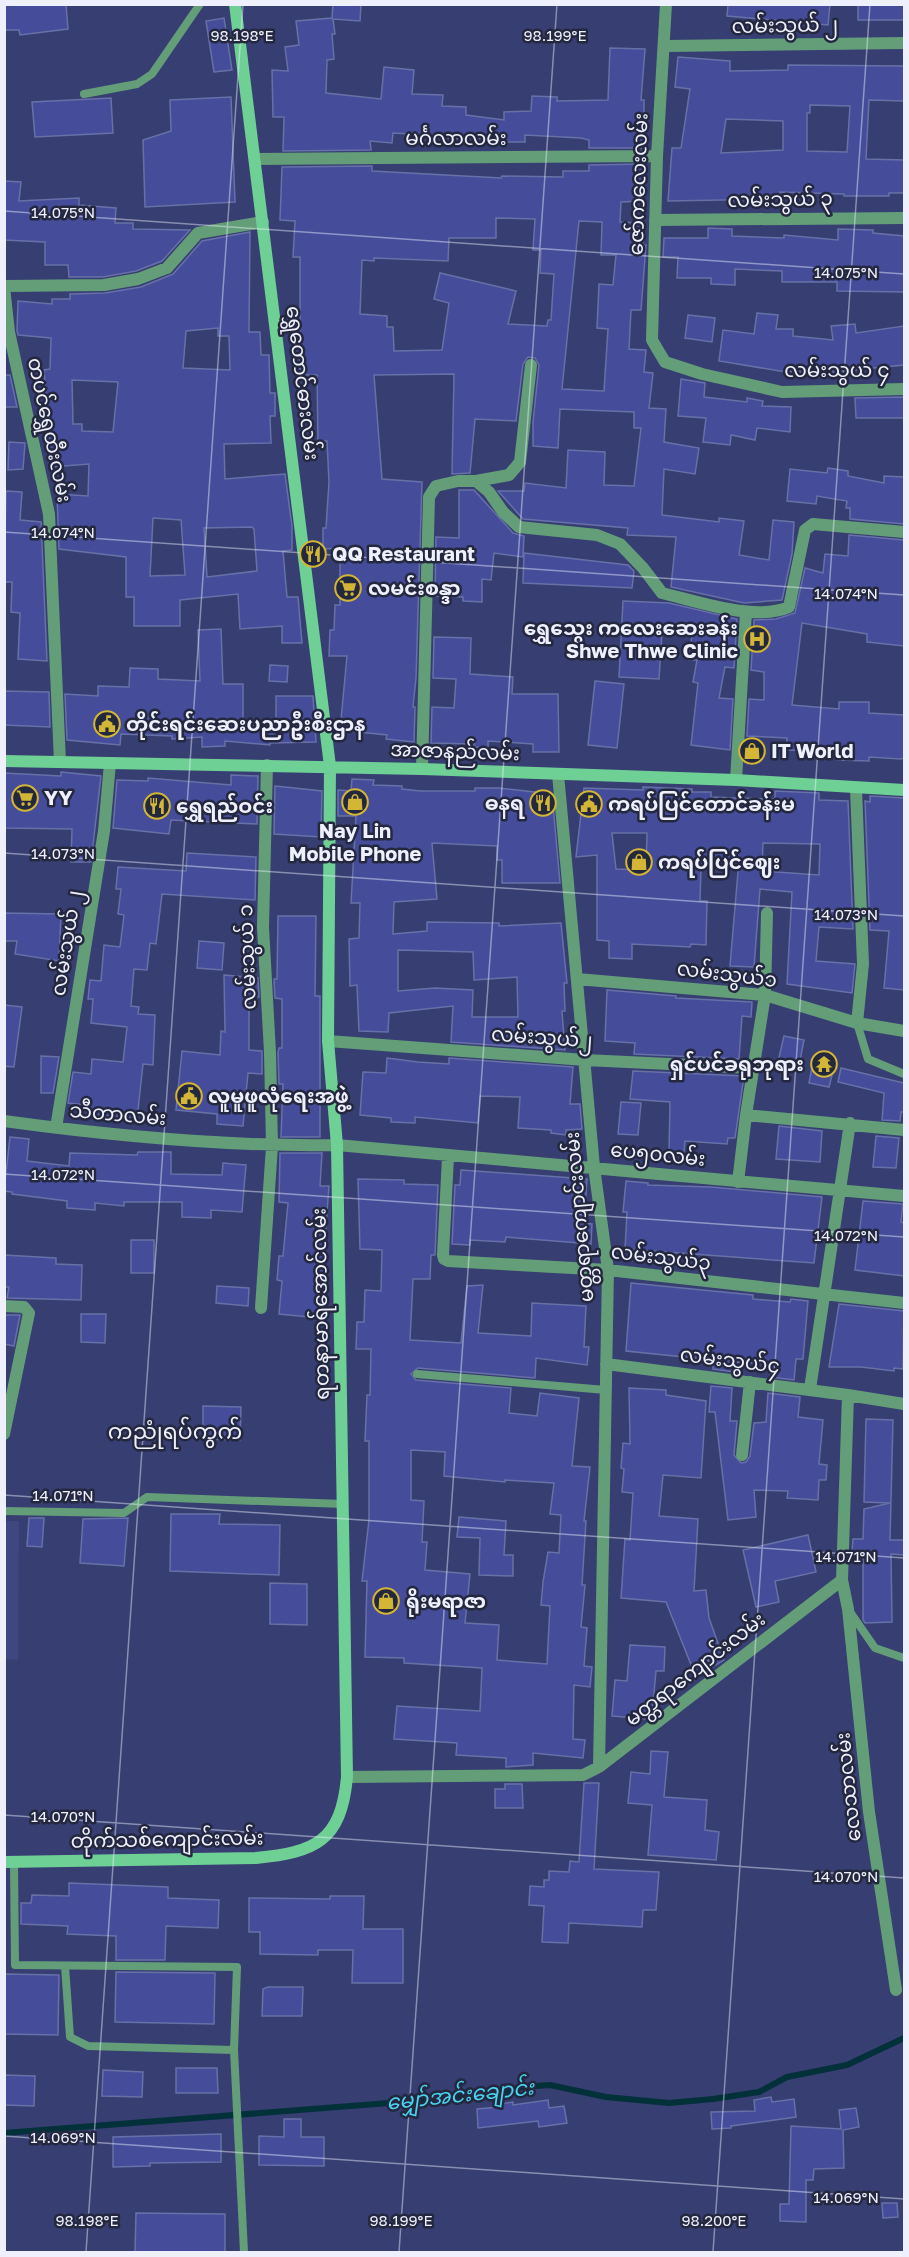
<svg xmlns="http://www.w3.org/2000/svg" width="909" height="2257" font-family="'Golos Text','Noto Sans Myanmar',sans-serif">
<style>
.built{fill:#3f4680}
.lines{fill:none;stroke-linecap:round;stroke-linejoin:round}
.stream{stroke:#02313a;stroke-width:6}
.building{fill:#454d9a;stroke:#6771a7;stroke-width:1.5;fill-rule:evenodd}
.lane{stroke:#639e79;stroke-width:8}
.street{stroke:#639e79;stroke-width:12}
.secondary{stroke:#6fd096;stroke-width:12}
.ticks{fill:none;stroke:#eef1fd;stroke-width:1.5;stroke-opacity:0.45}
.labels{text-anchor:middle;stroke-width:5;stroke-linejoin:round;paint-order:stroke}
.street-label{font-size:20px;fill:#eef1fd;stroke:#24283f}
.poi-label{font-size:20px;font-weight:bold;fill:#eef1fd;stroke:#24283f;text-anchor:start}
.water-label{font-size:21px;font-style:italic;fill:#4ad4f2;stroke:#24283f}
.quarter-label{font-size:22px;fill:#eef1fd;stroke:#24283f}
.ticks-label{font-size:15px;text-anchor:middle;fill:#eef1fd;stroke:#24283f;stroke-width:5;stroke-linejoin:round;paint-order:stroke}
</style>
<rect width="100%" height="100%" fill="#373e71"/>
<path class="built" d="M5,1521H19L18,1660L5,1659Z"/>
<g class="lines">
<path class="stream" d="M4,2133L492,2095L522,2087L550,2085L606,2097L669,2103L713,2099L759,2092L787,2077L847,2065L904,2038"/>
</g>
<path class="building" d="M4,4H66L68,29L20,35L19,30H4Z
M333,4H361L360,21L333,19L335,34H332L334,59L327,60L326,93L381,99L384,67L414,70L412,94L443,95L442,106L466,107V115L504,120V112L531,111L532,96L557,97V101L608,100L610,48L645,49L641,100H644V148H589V140L581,138L525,135V142H505L465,136V139L447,138V136L393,133L392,143L370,141L371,150L283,151L284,117H273L272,70L288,71L285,47L299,45L296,21L332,18Z
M728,4H830L828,25L727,16Z
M858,4H904V20H858Z
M224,18L232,70L214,72L206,21Z
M678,57L730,61V71L788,70V65L904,66V101L869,100L866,159L904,160V193H889V196H844V194L780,192V199L668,201L672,148H681L690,89L675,87ZM810,105L850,106L847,152L807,151V113H810ZM726,119L783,121V150L721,153Z
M231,97L235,202L145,207L143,140L171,131L170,100Z
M111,98L113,133L35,137L32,102Z
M644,164L643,201L621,202L620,222L643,223V245H646L641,310H631L629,349L646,350L644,372L653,373L649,408L666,409L664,442L699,448L695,474L664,469L662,515L719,522V518L744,521L739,555L769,560L773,520L794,522L792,554L782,600L744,603L671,587L676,537L627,535L628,528L523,519L498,491H524L525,483L566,488L568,450L605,452L604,485L634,486L641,428H634V412L560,409L558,448L533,446V422L539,365L535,358L528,357L523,364L516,421L475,419L470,473L452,474L454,374L374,375L382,479L422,482L416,678L413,707H415L414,742L386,739L387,735L340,730L347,656H329L330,630H334L335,605H340V548L323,549V528H326L329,482L327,441H318L317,375H300V257H293L295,221L280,220L282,167L372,166V171L501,178L502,176L563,177V171H589V165ZM496,218L535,219L533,250H541L540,273L554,274L551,320H548L547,326L508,324L516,291L440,273L434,299L449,303L442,350L394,351L393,327H387V316L360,314L362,260L374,261V258L448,261L449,238H496ZM579,221L602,222L601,255H616L613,285L599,284L597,328L608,329L604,391L562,389Z
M4,181L21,182L19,201L79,198V205L116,208L115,223H133V229L190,230L162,261L136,271L103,277H69L68,265H45V242L4,240Z
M708,228L732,229V236L784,238V235L838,240V229L873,230V233L904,236V292L837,291V282H782V271L735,269V285L711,284V278H677L678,257H663L664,238H708Z
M250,232L249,332H260L261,355H269L270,393H275V416H270L271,443L224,444L225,479L285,474L292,526V550L283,551L287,597H298L302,643H282V626L240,629L238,594L180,600V626H134V597H126V557L59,549L57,494L88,496L89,464L51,467L44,370L50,369L51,338L18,335L17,331L18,301L52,304V299H70V294L105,293L141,287L173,274L202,241ZM218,328V336H229L230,370L183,368L186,331ZM72,380L118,382L113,432L82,431V424H73ZM153,518L181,520L185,575L150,576ZM252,527L254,529L257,571L207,577L204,528Z
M757,313L778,315L776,329H793V336L833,340L831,326L855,324L856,333L904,326V365L824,373L780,371L719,361L723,330L754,334Z
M688,315L715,318L712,342L685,338Z
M4,375H10L17,407H4Z
M681,379L705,383L704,397L747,402V398L763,401L762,406L791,407L790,432L757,428L755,440L731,435L730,445L703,442L706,418L678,416Z
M904,397V418H856L855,398Z
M9,442L25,443L23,469L8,470Z
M828,468L848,471V476L884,483V476L904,477V524L850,519V508H846L847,501L817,496L816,504L787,501L790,469L827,473Z
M459,490H474L513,533L524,536L523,557L494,553L491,580L482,579V602L463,601V597L435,596L436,537L459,538Z
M6,491L22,492L20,520L41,522L47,661L18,659L20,613L11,612L12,582H4Z
M849,535L904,540V646L867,642V634L802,623L792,705L839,709V702H869V713L904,715V758L901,759L869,757V761L838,760V752L786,750L787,738L747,736L749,699L764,700V672L751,670L754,620L776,619L795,613L805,568L823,573L825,554L848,556Z
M524,553L628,565L634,571L632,588L523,583Z
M623,601L669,603L737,619L734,668L725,667L719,698L733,699L730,750L691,745L698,683L693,682L697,660H689L692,634L662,632L659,679L619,677Z
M221,629L223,684H243V725L276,728V696H313L316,742L270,743V745L225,741V746L202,747V737L172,739V736L121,734L120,745L67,740L65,694L98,696V686L129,687L130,668L158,669V679L200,681L198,630Z
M434,637L471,638L470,674L513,677L512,694H558L559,752H533V744L488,741V748L473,747L474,744L431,743L432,707L454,708L456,679L433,678Z
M270,665L288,666L287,682L269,681Z
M595,681L624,684L617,748L588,745Z
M4,691L49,692L50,727L4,725Z
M61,772L101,776L91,862H71L72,829L4,828V773L61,776Z
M231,775L258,776L257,824L171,820L169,834L113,828L117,780L148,781V778L231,785Z
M352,779L374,780L373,785L402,786V789L420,791H475V788H499L552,794L560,883H502V860H497V846L432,843L437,899L394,902L393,934L427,931V922L499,923V926L561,923L567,983H564L565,1011H562L565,1050L451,1042L453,1006L389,1013L388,1032L359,1031L357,985L350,986L349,939L359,938L360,903H351L356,816H338V790L351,791ZM398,950L473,952L474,980L517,977L518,1017H472L473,990L435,988L398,991Z
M275,786L322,791L321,837L274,834Z
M643,787L692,789V792H711V797L736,798L775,799V791L819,793V800L848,801L853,929L819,927L816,961L855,964L852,993L787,984L792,892L760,889L754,967L730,966L739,860L709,859V869H701L700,901H707L706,945L691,944L690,947L632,944V959L609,958V941L597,940V855L576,857L584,788L643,790ZM612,833H647L646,870L616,869ZM763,843L820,844L819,875L762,871Z
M870,796L904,798V990L884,988L889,931L870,930L865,801L870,802Z
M187,853L256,857L255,900L162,894L156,944L150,943L147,970L134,969L131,1006L139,1007L138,1014L155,1015L153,1065L143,1064L137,1119L87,1114V1105L68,1103L73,1072L91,1074L92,1059L123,1062L127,1027L91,1023L93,999H88L90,980L101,981L104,945L120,947L124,915L118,914L121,889H116L118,867L186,871Z
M4,913L61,914L59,961L15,954L17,941H4Z
M278,916H316L315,996H320V1137H281L283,1084H279L278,1052L279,1048H282V999L275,998L274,979H277Z
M199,941L224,943L222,970L197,968Z
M224,975L258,978L259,997L249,996V1050L262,1051V1074L248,1073L243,1126L217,1124V1114L176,1110L182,1051L220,1055L221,1031L225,1032Z
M607,990L676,996V998L752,1002L751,1017L742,1016L739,1059L634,1054L635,1043L605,1041Z
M4,1005L22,1007L14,1067L4,1066Z
M784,1036L804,1040L798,1071L777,1066Z
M41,1056L59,1057L53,1093H41Z
M387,1058L418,1062L449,1064V1058L573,1067L570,1104H580L582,1129L566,1130V1135L551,1133V1130L518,1128L520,1097L480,1096L478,1123L415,1117V1123L391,1122V1118L360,1115L363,1072L386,1073Z
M813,1062L834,1067L829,1087L809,1083Z
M841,1068L904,1083V1112H901L900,1121L882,1120L884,1093L838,1082Z
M633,1071L744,1076L735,1138H728L727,1144L685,1141L684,1152H669L670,1102L630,1099Z
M621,1102L641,1103L638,1135L618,1134Z
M779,1126L822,1131L820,1162L776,1159Z
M876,1136L899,1138L896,1168L873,1167Z
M10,1137L29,1139L27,1161L69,1166L70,1153L137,1155L138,1152H171V1174L222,1175L223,1163L246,1165L242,1212L211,1210V1218L182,1217V1202H124V1206L95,1203V1210L67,1208V1201L12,1194V1192L4,1191Z
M280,1153H322L320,1186H329L319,1318L279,1314L282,1281L277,1280L279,1256H283L288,1203L279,1202Z
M461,1170L587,1179L584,1223L592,1224L591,1244L506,1237L505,1242L470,1240V1245L452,1244L455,1185H460Z
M358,1179L404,1180V1184L438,1185L435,1255H431L430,1279H413L410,1340L461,1343L467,1286L483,1285L478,1333L531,1336L532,1303L586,1306L584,1347H589L587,1365L536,1358L535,1378L418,1368L411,1374L416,1380L511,1388L509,1413L537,1416L540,1393L579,1398L572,1466L590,1467L584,1521H586L582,1585H585L581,1627L587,1628L584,1666L592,1667L590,1687L574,1685L573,1739L585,1740L583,1758L533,1753V1765L506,1767V1758L456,1755L457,1743L394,1739L397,1706L480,1711L482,1668L404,1663V1658L365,1657L367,1581H362L369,1520V1441H365L367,1395H370L371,1349H356L357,1322H364L365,1290L381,1291L382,1250L360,1249ZM411,1450L445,1452L444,1476L505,1482V1480L554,1483L550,1514L561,1515L559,1553L548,1552L543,1582L541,1605L550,1606L547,1664L497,1660L499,1625L465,1623L470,1574L425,1570L427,1542H422L424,1501L411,1500Z
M626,1181L648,1183V1185L711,1187L822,1197L814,1263L625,1249L627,1212H623Z
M863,1201L903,1204L901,1222L904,1223V1276L855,1270Z
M131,1240H154V1273H131Z
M4,1255L56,1258V1264L82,1265L81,1300L7,1298L9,1287H4Z
M631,1283L753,1295V1299L790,1302L791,1299L808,1301L803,1359H796L794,1380L770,1377L771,1364L734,1362V1372L713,1369V1360L626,1351Z
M217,1286L249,1288L248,1306L216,1303Z
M839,1304L904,1311L903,1369L894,1368V1371L861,1367H829Z
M81,1314H106L105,1343L81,1342Z
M4,1315H20L14,1346L4,1344Z
M711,1386L732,1388L730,1421H737L734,1455L741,1463L746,1462L750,1456L754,1423L766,1422L768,1393L800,1397L798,1417L823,1420L819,1464L827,1465L826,1480H819L818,1500L787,1498L788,1491L754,1490L756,1517L728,1520L715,1412H709Z
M629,1388L666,1390V1395L706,1401L701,1478L663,1475L659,1516L698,1519L694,1591L706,1590L709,1618L724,1660L711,1668L708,1660L692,1667L666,1602L621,1598L625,1539L630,1540L633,1493L622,1492L624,1469L621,1468L623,1443L630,1444Z
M203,1406L241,1407L240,1440L203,1439Z
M866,1419L893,1420L890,1540H904V1555L891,1554L892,1622L865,1623L863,1620V1553H852L853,1539H863L864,1509L890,1503L864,1502Z
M171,1514H220L219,1524L280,1525L279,1575L170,1571Z
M459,1517L506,1521L504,1555H513V1576L479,1575L480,1538L457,1537Z
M29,1518H44L42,1547L27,1546Z
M128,1518L124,1566L80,1563L83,1519Z
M808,1535L816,1572L775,1581L779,1602L756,1607L743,1550Z
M270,1583L307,1584V1625L270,1624Z
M630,1645L665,1647L664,1671H656L652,1715L648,1719L612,1716L615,1680L627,1681Z
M651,1751L668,1752L664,1797L707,1800L705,1830L719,1832L716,1860L648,1855L652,1805L628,1803L631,1772L650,1774Z
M584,1783H599L594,1869L659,1872L656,1910H643L642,1927L569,1923L568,1943L542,1942L544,1906L529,1905L530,1886L544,1887V1880H549V1871L569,1872L570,1861L579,1862Z
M505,1784H522L523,1808H495V1789H505Z
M69,1883L168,1887V1898L219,1900L218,1928L166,1926L165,1960H116V1936L67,1934L68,1926L21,1924V1903H31L32,1895L69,1896Z
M330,1896H364L363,1929H403V1983H352L353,1950H318V1955L260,1954V1932H249V1898L330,1899Z
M116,1972L215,1973L214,2024L115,2022Z
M4,1974L59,1975L58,2035L4,2034Z
M268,1987H303L302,2016H262L263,1989Z
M176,2068H217L218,2093H176Z
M103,2070L143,2072L142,2097L102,2096Z
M4,2075L35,2076L34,2106L4,2105Z
M771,2097L772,2102L794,2099L796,2117L731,2126V2128L712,2129L711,2112L755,2111L754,2100Z
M548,2100L549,2108L564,2106L567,2123L539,2127L538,2121L478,2128L477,2109L499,2107L498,2104L513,2102V2105Z
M856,2108L859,2127L843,2130L844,2168L814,2169L813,2180H806V2222L780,2221V2204H789L791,2126L841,2129L839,2110Z
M284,2119H301V2137H324V2166L259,2165V2136L284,2137Z
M221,2134V2162L150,2163V2166L113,2167V2137Z
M882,2203H897L898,2217L883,2218Z
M136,2213L225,2214V2253H135Z"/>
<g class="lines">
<path class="lane" d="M84,94L137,84L152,74L200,4
M857,1023L868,1059L904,1074
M417,1374L606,1390
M4,1511L124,1513L147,1497L343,1504
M848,1609L875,1648L904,1658
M14,1862L15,1965L237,1967L234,2050L244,2252
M65,1966L70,2037L88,2046L234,2050"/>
<path class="street" d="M666,4L657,156L652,340L665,362L702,374L782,392L904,389
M665,46L904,43
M255,159L657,156
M655,220L904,218
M4,286L104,285L138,279L167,268L198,233L263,222
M4,287L9,332L49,514L60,762
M476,481L509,475L520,462L531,365
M422,769L429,497L436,486L458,481H476L489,492L503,512L519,527L597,535L620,544L643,568L662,593C697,601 755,622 789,607L805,530L813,524L904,532
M558,774L594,1167L608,1270L599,1767
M736,780L746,612
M856,789L863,964L857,1023
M577,979L765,995L857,1023L904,1031
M328,1041L585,1060L753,1068
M746,1115L904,1130
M4,1121C114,1136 226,1147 337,1145L904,1196
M56,1128L104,831L110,763
M448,1157L443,1255L444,1259L448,1261L608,1270L904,1303
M738,1182L746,1115L765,995L767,913
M4,1306L24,1307L29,1313L4,1434
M261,1308L272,1146L270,1052L263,927L267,765
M606,1364L848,1395
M810,1389L850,1123
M742,1455L750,1382
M347,1777L583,1775L599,1767L842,1580
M896,1990L869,1812L848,1609L842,1580L848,1395L904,1404"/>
<path class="secondary" d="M4,761L422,769L736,780L904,790
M4,1862L256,1858C315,1852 341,1842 347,1777L337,1145L328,1041L330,766L235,4"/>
</g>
<path class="ticks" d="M4,211L904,274M4,532L904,595M4,853L904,916M4,1174L904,1237M4,1495L904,1558M4,1815L904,1878M4,2136L904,2199M86,2252L243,4M399,2252L557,4M713,2252L870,4"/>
<defs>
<g id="restaurant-ring" transform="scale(1.35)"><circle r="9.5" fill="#24283f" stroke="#d3b635" stroke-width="1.5"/><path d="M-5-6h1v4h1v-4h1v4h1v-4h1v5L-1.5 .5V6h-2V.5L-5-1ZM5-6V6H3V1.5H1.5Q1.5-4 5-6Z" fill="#d3b635"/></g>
<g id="supermarket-ring" transform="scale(1.35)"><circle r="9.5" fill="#24283f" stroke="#d3b635" stroke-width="1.5"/><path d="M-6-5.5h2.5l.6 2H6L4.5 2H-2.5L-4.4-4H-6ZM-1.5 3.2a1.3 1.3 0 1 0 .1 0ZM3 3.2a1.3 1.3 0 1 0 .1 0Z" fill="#d3b635"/></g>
<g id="hospital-ring" transform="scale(1.35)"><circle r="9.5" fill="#24283f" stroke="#d3b635" stroke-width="1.5"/><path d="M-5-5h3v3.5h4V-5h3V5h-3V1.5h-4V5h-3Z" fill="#d3b635"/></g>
<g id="civic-ring" transform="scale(1.35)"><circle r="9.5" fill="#24283f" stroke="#d3b635" stroke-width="1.5"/><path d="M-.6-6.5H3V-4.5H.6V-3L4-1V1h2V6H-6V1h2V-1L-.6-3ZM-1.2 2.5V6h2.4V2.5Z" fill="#d3b635"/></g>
<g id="shop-ring" transform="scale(1.35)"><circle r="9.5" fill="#24283f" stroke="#d3b635" stroke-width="1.5"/><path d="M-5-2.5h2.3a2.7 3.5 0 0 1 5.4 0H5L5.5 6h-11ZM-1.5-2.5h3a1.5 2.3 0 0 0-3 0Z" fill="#d3b635"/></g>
<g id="temple-ring" transform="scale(1.35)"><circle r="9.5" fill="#24283f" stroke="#d3b635" stroke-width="1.5"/><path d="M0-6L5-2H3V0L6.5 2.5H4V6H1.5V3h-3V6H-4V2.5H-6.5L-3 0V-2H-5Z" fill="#d3b635"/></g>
</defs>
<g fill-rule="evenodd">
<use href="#restaurant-ring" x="313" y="554"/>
<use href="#supermarket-ring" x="348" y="588"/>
<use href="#hospital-ring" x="757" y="639"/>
<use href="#civic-ring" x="107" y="724"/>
<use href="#shop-ring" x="752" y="751"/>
<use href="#supermarket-ring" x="25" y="798"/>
<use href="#shop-ring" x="355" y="802"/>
<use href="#restaurant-ring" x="543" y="803"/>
<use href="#civic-ring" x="589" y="804"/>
<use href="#restaurant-ring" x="157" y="806"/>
<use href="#shop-ring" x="639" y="862"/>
<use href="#temple-ring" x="824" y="1064"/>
<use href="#civic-ring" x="189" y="1096"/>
<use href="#shop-ring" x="386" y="1601"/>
</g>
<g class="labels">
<g class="street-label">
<text transform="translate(785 25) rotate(-1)" y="7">လမ်းသွယ် ၂</text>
<text x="456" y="145">မင်္ဂလာလမ်း</text>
<text transform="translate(638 184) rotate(-88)" y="7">ဇော်ကလေးလမ်း</text>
<text transform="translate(780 199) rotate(-1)" y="7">လမ်းသွယ် ၃</text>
<text x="837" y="377">လမ်းသွယ် ၄</text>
<text transform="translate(303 383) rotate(83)" y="7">ရွှေတောင်ဓားလမ်း</text>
<text transform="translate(50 430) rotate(78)" y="7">တပင်ရွှေထီးလမ်း</text>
<text transform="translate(455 751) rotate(2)" y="7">အာဇာနည်လမ်း</text>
<text transform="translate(66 943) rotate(-81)" y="7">လမ်းသွယ် ၂</text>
<text transform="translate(247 957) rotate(-92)" y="7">လမ်းသွယ် ၁</text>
<text transform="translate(727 974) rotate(7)" y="7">လမ်းသွယ်၁</text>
<text transform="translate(542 1037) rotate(4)" y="7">လမ်းသွယ်၂</text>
<text transform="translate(118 1114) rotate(5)" y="7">သီတာလမ်း</text>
<text transform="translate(658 1154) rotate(6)" y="7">ပေ၅၀လမ်း</text>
<text transform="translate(579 1217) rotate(-95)" y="7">မတ္တရာကျောင်းလမ်း</text>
<text transform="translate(661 1257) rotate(7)" y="7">လမ်းသွယ်၃</text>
<text transform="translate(320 1304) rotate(-91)" y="7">ရတနာမာရ်အောင်လမ်း</text>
<text transform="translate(730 1360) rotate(7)" y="7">လမ်းသွယ်၄</text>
<text transform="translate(695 1669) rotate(-38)" y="7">မတ္တရာကျောင်းလမ်း</text>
<text transform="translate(848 1787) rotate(-96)" y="7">လေသာလမ်း</text>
<text transform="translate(167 1839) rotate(-1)" y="7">တိုက်သစ်ကျောင်းလမ်း</text>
</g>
<g class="poi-label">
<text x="332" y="561">QQ Restaurant</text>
<text x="368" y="595">လမင်းစန္ဒာ</text>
<text x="738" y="635" text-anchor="end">ရွှေသွေး ကလေးဆေးခန်း<tspan x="738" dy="23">Shwe Thwe Clinic</tspan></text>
<text x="126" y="731">တိုင်းရင်းဆေးပညာဦးစီးဌာန</text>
<text x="771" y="758">IT World</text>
<text x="44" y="805">YY</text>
<text x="524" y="810" text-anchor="end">ဓနရ</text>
<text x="608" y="811">ကရပ်ပြင်တောင်ခန်းမ</text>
<text x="176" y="813">ရွှေရည်ဝင်း</text>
<text x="355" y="838" text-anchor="middle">Nay Lin<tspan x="355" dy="23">Mobile Phone</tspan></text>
<text x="658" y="869">ကရပ်ပြင်ဈေး</text>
<text x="804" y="1071" text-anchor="end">ရှင်ပင်ခရုဘုရား</text>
<text x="208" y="1103">လူမူဖူလုံရေးအဖွဲ့</text>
<text x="406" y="1608">ရိုးမရာဇာ</text>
</g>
<g class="water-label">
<text transform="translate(460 2095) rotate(-6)" y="7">မျှော်အင်းချောင်း</text>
</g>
<g class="quarter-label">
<text x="175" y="1439">ကညုံရပ်ကွက်</text>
</g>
</g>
<g class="ticks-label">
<text x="242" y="41">98.198°E</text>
<text x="555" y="41">98.199°E</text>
<text x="63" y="218">14.075°N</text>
<text x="846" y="278">14.075°N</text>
<text x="63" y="538">14.074°N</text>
<text x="846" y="599">14.074°N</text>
<text x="63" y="859">14.073°N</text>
<text x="846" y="920">14.073°N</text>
<text x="63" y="1180">14.072°N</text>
<text x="846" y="1241">14.072°N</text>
<text x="63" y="1501">14.071°N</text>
<text x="846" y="1562">14.071°N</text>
<text x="63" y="1822">14.070°N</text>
<text x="846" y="1882">14.070°N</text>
<text x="63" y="2143">14.069°N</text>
<text x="846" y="2203">14.069°N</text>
<text x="87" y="2226">98.198°E</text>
<text x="401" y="2226">98.199°E</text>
<text x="714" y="2226">98.200°E</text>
</g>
<rect width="909" height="2257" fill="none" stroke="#eef1fd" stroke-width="12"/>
</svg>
